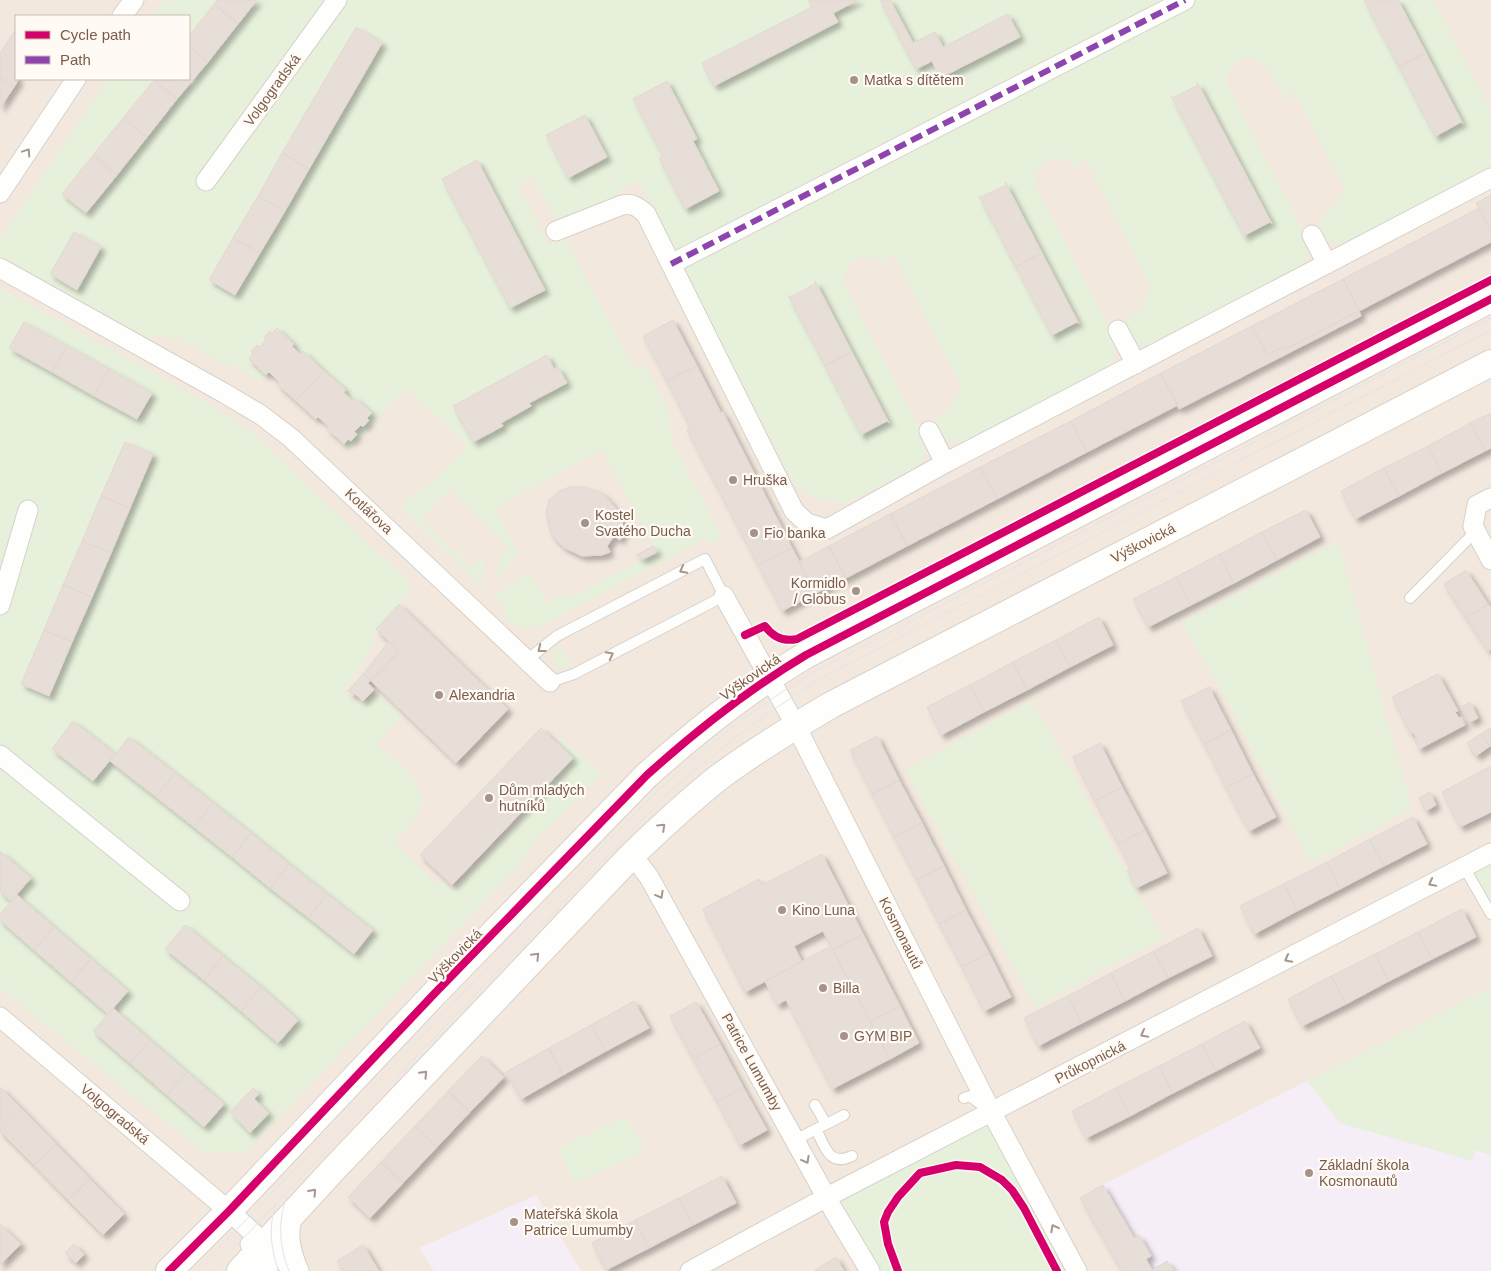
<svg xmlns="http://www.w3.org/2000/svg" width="1491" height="1271" font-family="Arial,sans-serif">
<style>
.residential{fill:#f2e8de;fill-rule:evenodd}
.education{fill:#f6eef6}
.green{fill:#e7f0db}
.building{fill:#e6ded7;stroke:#e2d8d2;filter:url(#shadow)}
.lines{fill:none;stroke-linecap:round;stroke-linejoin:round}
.lane-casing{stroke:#d7d1cb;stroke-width:12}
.street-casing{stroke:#d7d1cb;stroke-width:21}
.secondary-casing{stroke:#d9d2cb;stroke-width:28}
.lane{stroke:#fefefd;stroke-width:10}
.street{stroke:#fefefd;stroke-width:19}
.secondary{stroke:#fefefd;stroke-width:26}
.tram{stroke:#e6e3e7;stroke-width:1}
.quiet{stroke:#8e44ad;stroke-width:6;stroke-dasharray:12 6;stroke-linecap:butt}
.cycleway-casing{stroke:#fffaf3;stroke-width:11}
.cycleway{stroke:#d6006c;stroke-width:8}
.oneway{stroke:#a8958b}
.poi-dot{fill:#a69286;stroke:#fffaf3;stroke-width:2}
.labels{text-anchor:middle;stroke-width:4.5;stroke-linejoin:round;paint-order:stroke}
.poi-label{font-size:14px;fill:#7a5c4d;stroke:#fffaf3;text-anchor:start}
.street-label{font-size:14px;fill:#7a5c4d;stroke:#fffaf3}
</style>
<defs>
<filter id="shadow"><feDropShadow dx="4.5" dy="4.5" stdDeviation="2.5" flood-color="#0004"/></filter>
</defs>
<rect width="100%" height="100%" fill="#f9f5f0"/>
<path class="residential" d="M0,0H1491V1271H0ZM16,16H189V79H16Z"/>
<path class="education" d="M1307,1081L1340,1123L1472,1160L1475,1150L1491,1155V1271H1122L1080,1198L1103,1185Z
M536,1195L581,1271H434L419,1248Z"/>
<path class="green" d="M164,0H1434L1491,111V169L1353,241L1341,244L1329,242L1324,238L1319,227L1321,217L1332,210L1345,189L1293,90L1286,102C1275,81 1266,48 1236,61L1228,73V86L1307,238C1311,252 1308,260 1298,269L1155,344L1147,346L1137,345L1130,341L1124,327L1126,320L1140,310L1151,287L1084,158L1076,169C1058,146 1028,163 1038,190L1114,337C1118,351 1115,360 1104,370L964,442L953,443L944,440L937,430L936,425L938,416L949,409L962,388L892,253L883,264C865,248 840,262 845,286L925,439C928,453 924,460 914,469L846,503L830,501L807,495L795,486L639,182L621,188L617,199L565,223L553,216L533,178L519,185L549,245L564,237L635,369L645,364L669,411L672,442L722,538L710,545L705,538L543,625C529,630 499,630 505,608L494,597L524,574H530L546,603L564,593L568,599L657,552L602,450L495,508L519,553L511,557L513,560L503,570L500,578L497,576L501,556L509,547L450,489L420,519L455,553L458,551L461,552L462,556L461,559L470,568L480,559L485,560L481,585L400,508L404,506L402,503L438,477L468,446L410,392L406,391L397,396V398L351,448L347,450L342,445L347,440L350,442L355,435L353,433L360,426L362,428L368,421L366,419L370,414L353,398L350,401L342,393L344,390L302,352L299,354L291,347L293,344L276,329L271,334L268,332L263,338L265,340L258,348L256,346L250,352L252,354L248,360L265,375L262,379L257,380L231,363L229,367L176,337L168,338L156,334L152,341L0,257V239L108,79H189V16H152Z
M0,288L196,396L250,431L408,581L410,593L376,629L371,648L346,690L361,705L375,691L402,716L376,743C393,759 432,785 419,812C413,823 401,833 393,842L437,884L441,881L452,891L495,846L497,847L496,845L522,818L524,819L522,817L535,804L533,801L573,758L557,743L562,738L601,774L534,842L523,861L246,1152L204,1153L0,988Z
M1338,541L1412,809L1310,863L1216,680L1181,623Z
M560,645L572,668C556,673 547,655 560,645Z
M1032,700L1163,938L1036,1007L905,770Z
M1491,853V914L1464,867Z
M1491,987V1155L1475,1150L1472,1161L1340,1123L1307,1081Z
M992,1113L1077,1271H870L827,1197Z
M627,1116L644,1152L574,1183L558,1148Z"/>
<path class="building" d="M217,0H257L238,24L214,4Z
M808,0H858L833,13L838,22L714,86L702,63L812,7Z
M880,0H890L913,43L935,32L943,47L1008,14L1020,37L940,78L932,61L916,69Z
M1364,0H1398L1426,53L1399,67Z
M214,4L238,24L208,62L189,46V36Z
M356,27L382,43L309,169L282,153Z
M16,29V79H19L14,87L0,78V53Z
M189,46L208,62L177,99L154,80L189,79Z
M1426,53L1463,124L1461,122L1436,136V138L1399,67Z
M0,78L14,87L0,108Z
M154,80L177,99L147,137L123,118Z
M667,81L697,139L693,141L719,191L685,209L659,158L663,156L633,99Z
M1197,82L1272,224L1270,222L1245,235V238L1171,96L1173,98L1198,85Z
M585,115L607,157L568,178L546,135Z
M123,118L147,137L117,175L93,155Z
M282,153L309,169L285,211L258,196Z
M93,155L117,175L86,213L62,194Z
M477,160L545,290L510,308L442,179Z
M1005,182L1042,253L1016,267L979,196L981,197L1006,185Z
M1491,195V231L1476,203Z
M258,196L285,211L260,253L233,238Z
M1479,208L1491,231V242L1359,311L1343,279Z
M74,232L101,247L77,290L50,274Z
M233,238L260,253L235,295L209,280Z
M1042,253L1079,324L1077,322L1052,335L1053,338L1016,267Z
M1343,279L1359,311L1284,350L1282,347L1267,355L1252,326Z
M815,281L852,352L825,366L788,295L790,297L815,284Z
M1359,311L1361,316L1179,409L1161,373L1252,326L1267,355L1282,347L1284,350Z
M673,320L697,366L667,381L643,336Z
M24,322L67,346L52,372L9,348Z
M277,328L294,344L292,346L300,354L303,351L324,371L296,401L277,384L279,382L269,372L266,375L249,359L253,354L251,351L257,345L260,347L266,340L264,337L270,331L272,333Z
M67,346L109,369L94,396L52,372Z
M852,352L889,423L887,421L862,434V437L825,366Z
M547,355L554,369L558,367L567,383L529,403L531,406L501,423L503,426L473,442L453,406Z
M697,366L721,413L723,412L792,548L758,565L687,430L691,428L667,381Z
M109,369L152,393L137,419L94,396Z
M324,371L346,390L343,392L352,400L354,397L372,413L367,418L369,420L363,427L361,425L354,432L357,434L351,441L348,439L344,444L326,428L328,426L318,417L316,419L296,401Z
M1161,373L1178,405L1087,452L1071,421Z
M1491,413V448L1485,451L1470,423Z
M1071,421L1087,452L997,499L980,467Z
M1470,423L1485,451L1442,473L1428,446Z
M125,442L153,454L130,508L101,496Z
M1428,446L1442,473L1399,496L1384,468Z
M980,467L997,499L907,546L890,514Z
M1384,468L1399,496L1355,519L1341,491Z
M572,486L583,487L597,491L605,496L618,511L622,521L623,533L620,540L614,536L607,546L610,552L602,555L582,556L565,548L556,540L550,531L546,513L549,500L559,491Z
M101,496L130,508L111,553L82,541Z
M1306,510L1320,537L1277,560L1262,532Z
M890,514L907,546L846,578L829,546Z
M1262,532L1277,560L1234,583L1220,554Z
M82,541L111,553L92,597L63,585Z
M654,546L657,552L643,559L636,555Z
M829,546L846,578L816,593L799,562Z
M792,548L816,593L782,611L758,565Z
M1220,554L1234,583L1191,605L1176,577Z
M1466,570L1488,604L1466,618L1444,584Z
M1176,577L1191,605L1148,627L1133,599Z
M63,585L92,597L72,642L44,630Z
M399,604L508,709L456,763L371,681L399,651L376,629Z
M1488,604L1491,608V649L1488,651L1466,618Z
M1099,617L1113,645L1070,667L1056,640Z
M44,630L72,642L49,696L21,684Z
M1056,640L1070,667L1027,690L1013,662Z
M389,641L399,651L371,681L363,674Z
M1013,662L1027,690L984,712L970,685Z
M363,674L370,681L368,683L374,690L363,701L355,694L353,695L348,691Z
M1438,674L1458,711L1455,712L1459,718L1461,717L1465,725L1419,749L1415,741L1417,740L1414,733L1411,734L1392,697Z
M970,685L984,712L941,735L927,707Z
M1209,687L1231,730L1204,744L1181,701Z
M1470,702L1478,718L1470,722L1461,707Z
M73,721L115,754L93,781L52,749Z
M541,728L573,758L452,885L420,855Z
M1490,728L1491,746H1490L1481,734Z
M1231,730L1253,774L1226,788L1204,744Z
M1481,734L1490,746L1476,756L1467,743Z
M877,736L899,780L872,794L850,750Z
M129,737L175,773L156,797L110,761Z
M1100,743L1122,787L1095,801L1073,757Z
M1491,766V812L1460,827L1442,792Z
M175,773L213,803L194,827L156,797Z
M1253,774L1276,817L1249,831L1226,788Z
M899,780L922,823L894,837L872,794Z
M1122,787L1145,830L1118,844L1095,801Z
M1430,792L1436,805L1426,811L1419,798Z
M213,803L251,833L232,857L194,827Z
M1413,817L1427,844L1384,866L1370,839Z
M922,823L944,866L917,880L894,837Z
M1145,830L1167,873L1136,888L1127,871L1131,869L1118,844Z
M251,833L289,864L270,888L232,857Z
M1370,839L1384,866L1340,889L1327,862Z
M0,851L31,878L11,901L0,891Z
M822,854L863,934L833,950L823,931L794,946L802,962L745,992L703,909L759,879L762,885Z
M1327,862L1340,889L1297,911L1284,884Z
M289,864L327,894L309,918L270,888Z
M944,866L966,910L939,924L917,880Z
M1284,884L1297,911L1254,934L1240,906Z
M327,894L373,930L354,954L309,918Z
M17,895L54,927L34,950L0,920V914Z
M1462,909L1476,937L1432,959L1418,932Z
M966,910L989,953L962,967L939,924Z
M185,925L223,956L204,980L165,949Z
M54,927L91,959L71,982L34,950Z
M1198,928L1212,956L1168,978L1154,951Z
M1418,932L1432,959L1389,981L1375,954Z
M863,934L900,1006L870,1022L833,950Z
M829,947L831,950H833L890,1059L832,1089L786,1000L777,1005L765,981Z
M1154,951L1168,978L1125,1001L1111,973Z
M989,953L1011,997L984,1011L962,967Z
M1375,954L1389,981L1346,1004L1331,976Z
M223,956L261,987L241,1011L204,980Z
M91,959L128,991L108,1014L71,982Z
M1111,973L1125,1001L1082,1023L1068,996Z
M1331,976L1346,1004L1302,1026L1288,999Z
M261,987L298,1020L278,1043L241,1011Z
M1068,996L1082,1023L1038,1046L1024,1018Z
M634,1001L649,1028L606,1051L591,1025Z
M696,1002L720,1044L693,1059L670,1016Z
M900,1006L919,1043L890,1059L870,1022Z
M113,1008L150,1040L130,1063L93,1031Z
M1245,1021L1260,1048L1216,1071L1202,1044Z
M591,1025L606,1051L563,1075L549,1048Z
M150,1040L187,1072L167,1095L130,1063Z
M720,1044L743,1087L717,1102L693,1059Z
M1202,1044L1216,1071L1173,1093L1159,1066Z
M549,1048L563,1075L521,1099L506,1072Z
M482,1056L504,1077L470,1112L448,1091Z
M1159,1066L1173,1093L1130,1116L1116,1088Z
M187,1072L224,1104L204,1127L167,1095Z
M0,1087L22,1109L0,1131Z
M743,1087L767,1130L740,1145L717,1102Z
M253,1088L259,1094L254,1099L269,1113L250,1133L230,1112Z
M1116,1088L1130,1116L1086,1138L1072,1111Z
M448,1091L470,1112L437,1147L415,1126Z
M22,1109L56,1144L34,1165L0,1131Z
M415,1126L437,1147L403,1183L381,1162Z
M56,1144L90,1179L68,1200L34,1165Z
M381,1162L403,1183L370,1218L348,1197Z
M722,1176L736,1203L693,1225L679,1198Z
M90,1179L124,1214L103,1235L68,1200Z
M1103,1185L1134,1238L1139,1235L1151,1256L1146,1259L1152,1270L1167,1261L1174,1271H1122L1080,1198Z
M679,1198L693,1225L649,1248L635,1220Z
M635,1220L649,1248L606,1270L592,1243Z
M0,1224L21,1244L0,1265Z
M74,1244L84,1254L76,1263L65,1253Z
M363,1245L379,1271H343L337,1261Z
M836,1257L844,1271H814Z"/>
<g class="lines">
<g class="lane-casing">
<path id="lane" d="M1410,598L1476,531
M527,660L557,636L705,559L724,596L574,674L550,682
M1464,867L1491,914
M964,1098L970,1096L983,1106
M815,1105L826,1124
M816,1129C825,1147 829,1167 852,1156
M795,1140L844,1115"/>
</g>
<g class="street-casing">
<path id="street" d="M122,16L134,0
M206,181L337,0
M0,193L76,79
M556,231L622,205C633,203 638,207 646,214L794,511L807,523L827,529L947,462L1491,178
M1312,235L1327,264
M671,264L1185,0
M0,268L224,393L261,415L291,438L550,682
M1118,330L1136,364
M929,431L945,463
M1491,498L1477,505L1473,526L1491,560
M724,596L796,726L992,1113L1077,1271
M0,605L28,510
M0,755L180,901
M632,855L649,877L834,1211L870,1271
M0,1017L229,1211L295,1271
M295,1212C285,1232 291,1252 299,1271
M250,1244L268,1271
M690,1271L827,1197L1491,853"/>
</g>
<g class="secondary-casing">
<path id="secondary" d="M169,1271L229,1211L435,993L647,775C696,731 749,689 806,655L1491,299
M240,1271L332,1171L632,855C660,828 688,802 718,778C754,751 792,728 831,705L1491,363"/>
</g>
<use href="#lane" class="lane"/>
<use href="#street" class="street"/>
<use href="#secondary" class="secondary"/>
<path class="tram" d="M288,1194C277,1219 279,1246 289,1271
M275,1204C269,1227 270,1249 279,1271
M197,1271L639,809C692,756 750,710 814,672L1491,318
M212,1271L663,798C713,753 762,716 818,680L1491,330"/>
<path class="quiet" d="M671,264L1185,0"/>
<g class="cycleway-casing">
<path id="cycleway" d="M745,635L765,626C773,637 783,642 797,639L1491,280
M169,1271L229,1211L435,993L647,775C696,731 749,689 806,655L1491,299
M898,1271L888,1244L884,1222L888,1212L898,1197L920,1173L956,1165L980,1167L1002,1180L1012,1190L1024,1208L1057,1271"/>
</g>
<use href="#cycleway" class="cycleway"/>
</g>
<defs><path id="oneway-chevron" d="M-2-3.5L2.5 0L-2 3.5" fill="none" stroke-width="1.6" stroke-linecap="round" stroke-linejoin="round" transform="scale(1.25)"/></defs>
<g class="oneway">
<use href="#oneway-chevron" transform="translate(27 152) rotate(-56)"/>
<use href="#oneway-chevron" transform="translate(683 570) rotate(152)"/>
<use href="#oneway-chevron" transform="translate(541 649) rotate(142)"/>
<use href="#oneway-chevron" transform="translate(610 655) rotate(-27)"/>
<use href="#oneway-chevron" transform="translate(662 827) rotate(-44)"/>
<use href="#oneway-chevron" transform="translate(1432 883) rotate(152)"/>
<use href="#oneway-chevron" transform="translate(660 895) rotate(61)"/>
<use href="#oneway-chevron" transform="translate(536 956) rotate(-46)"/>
<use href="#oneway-chevron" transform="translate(1288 959) rotate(152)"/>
<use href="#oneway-chevron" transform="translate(1144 1034) rotate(152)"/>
<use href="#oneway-chevron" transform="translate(424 1074) rotate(-47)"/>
<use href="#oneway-chevron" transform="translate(806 1160) rotate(61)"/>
<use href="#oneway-chevron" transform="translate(313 1192) rotate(-48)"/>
<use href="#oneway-chevron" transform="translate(1054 1228) rotate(-118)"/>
</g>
<g class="poi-dot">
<circle cx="854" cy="80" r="5"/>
<circle cx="733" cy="480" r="5"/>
<circle cx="585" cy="523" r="5"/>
<circle cx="754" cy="533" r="5"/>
<circle cx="856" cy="591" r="5"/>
<circle cx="439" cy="695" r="5"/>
<circle cx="489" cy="798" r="5"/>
<circle cx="782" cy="910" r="5"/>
<circle cx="823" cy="988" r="5"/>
<circle cx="844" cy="1036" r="5"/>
<circle cx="1309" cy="1173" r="5"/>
<circle cx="514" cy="1222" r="5"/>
</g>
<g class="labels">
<g class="poi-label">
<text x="864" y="85">Matka s dítětem</text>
<text x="743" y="485">Hruška</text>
<text x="595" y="520">Kostel<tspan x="595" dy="16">Svatého Ducha</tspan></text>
<text x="764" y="538">Fio banka</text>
<text x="846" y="588" text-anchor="end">Kormidlo<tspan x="846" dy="16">/ Globus</tspan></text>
<text x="449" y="700">Alexandria</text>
<text x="499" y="795">Dům mladých<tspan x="499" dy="16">hutníků</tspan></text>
<text x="792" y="915">Kino Luna</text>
<text x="833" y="993">Billa</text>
<text x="854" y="1041">GYM BIP</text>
<text x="1319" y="1170">Základní škola<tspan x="1319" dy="16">Kosmonautů</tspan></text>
<text x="524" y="1219">Mateřská škola<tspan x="524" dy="16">Patrice Lumumby</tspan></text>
</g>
<g class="street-label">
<text transform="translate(272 90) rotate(-54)" y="5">Volgogradská</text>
<text transform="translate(369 511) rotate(43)" y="5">Kotlářova</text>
<text transform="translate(1143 543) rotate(-27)" y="5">Výškovická</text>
<text transform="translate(750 677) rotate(-35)" y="5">Výškovická</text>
<text transform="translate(901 933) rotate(63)" y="5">Kosmonautů</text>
<text transform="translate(455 956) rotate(-46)" y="5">Výškovická</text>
<text transform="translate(752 1062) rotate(61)" y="5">Patrice Lumumby</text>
<text transform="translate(1090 1062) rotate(-27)" y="5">Průkopnická</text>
<text transform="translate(115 1114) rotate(40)" y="5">Volgogradská</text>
</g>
</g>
<rect x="15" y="15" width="175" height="65" fill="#fffaf3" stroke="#cabbb1"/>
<rect x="25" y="31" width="25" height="8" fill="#d6006c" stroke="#cabbb1"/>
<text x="60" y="40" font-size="15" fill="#7a5c4d">Cycle path</text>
<rect x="25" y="56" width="25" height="8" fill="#8e44ad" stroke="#cabbb1"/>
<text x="60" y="65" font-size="15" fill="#7a5c4d">Path</text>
</svg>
